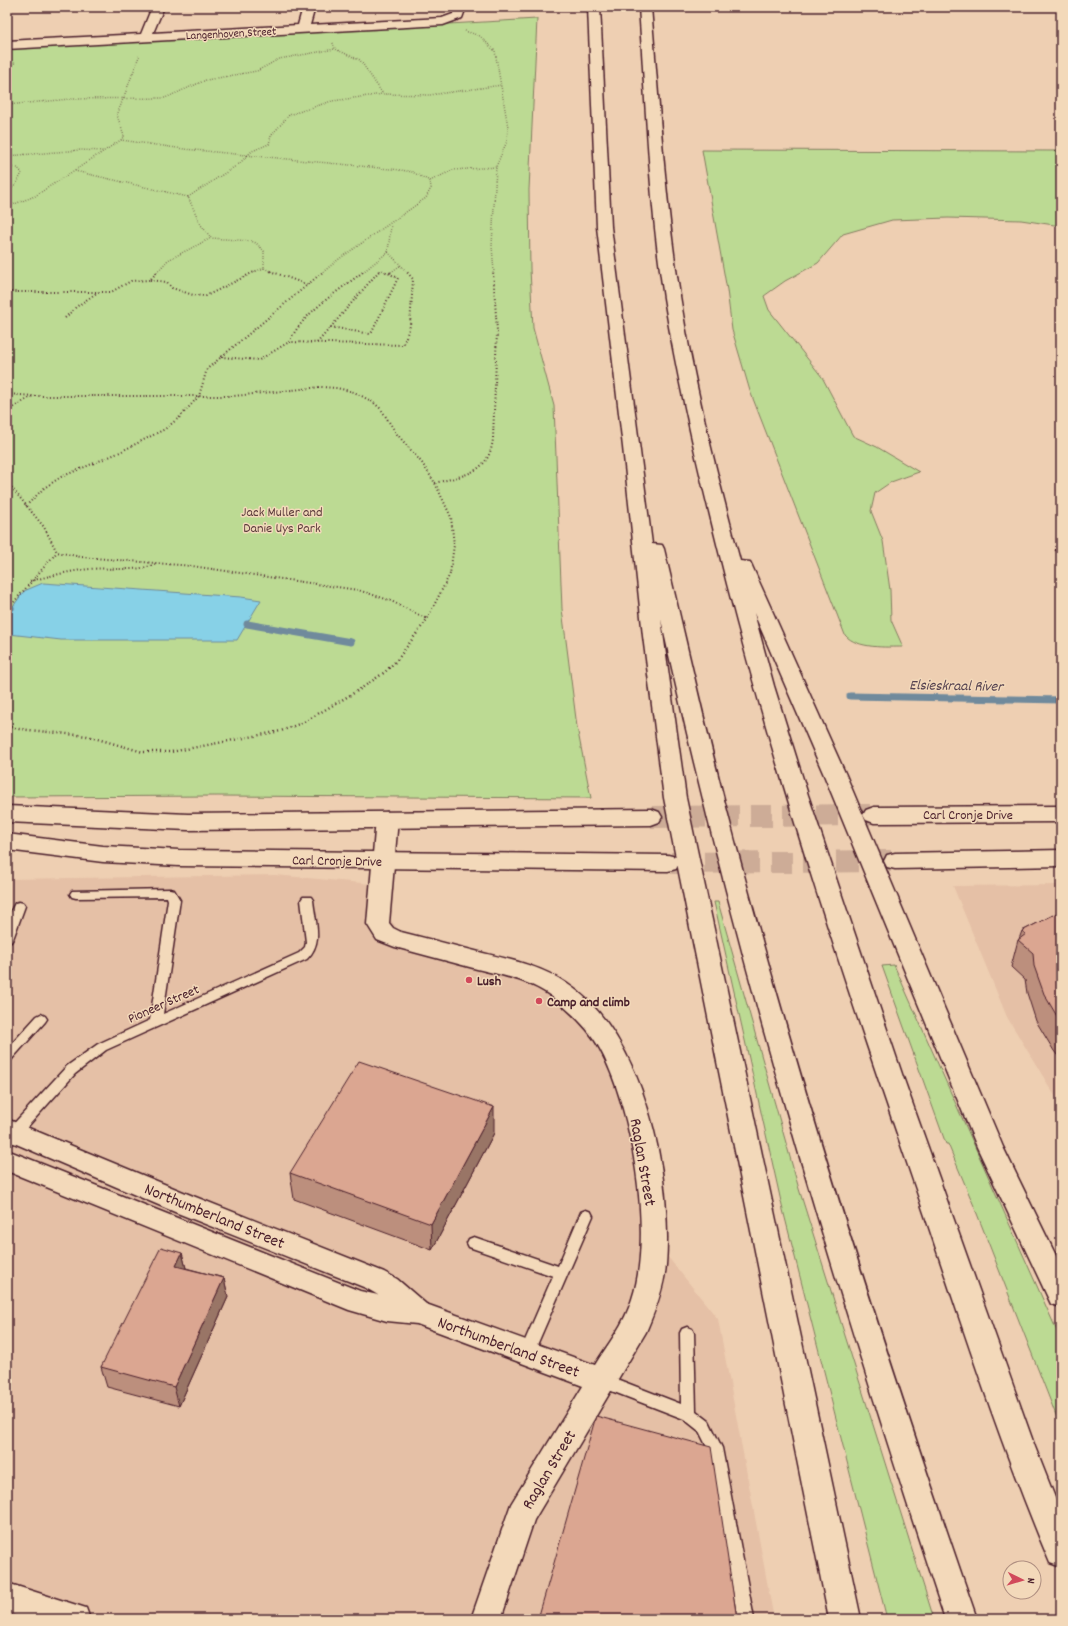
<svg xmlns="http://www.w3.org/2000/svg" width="1068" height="1626" font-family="Dekko,sans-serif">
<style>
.built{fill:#e5c0a6}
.green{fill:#bcda93;stroke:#837c5f}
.water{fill:#87d1e7;stroke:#6f8a9c}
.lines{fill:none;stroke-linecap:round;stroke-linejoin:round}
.stream-far1{stroke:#6f8a9c;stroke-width:5.5}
.stream{stroke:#6f8a9c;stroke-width:7}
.secondary-tunnel{stroke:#cdac97;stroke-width:22;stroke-dasharray:22 11;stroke-linecap:butt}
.lane-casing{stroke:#4a1f2b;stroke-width:3}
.street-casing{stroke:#4a1f2b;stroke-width:3}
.secondary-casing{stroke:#4a1f2b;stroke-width:3}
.highway-casing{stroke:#4a1f2b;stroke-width:3}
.path-far2{stroke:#4a1f2b;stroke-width:1.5;stroke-dasharray:0.5 2;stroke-linecap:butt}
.path-far1{stroke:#4a1f2b;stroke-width:2;stroke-dasharray:1 2.5;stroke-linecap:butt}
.path{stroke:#4a1f2b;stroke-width:2.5;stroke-dasharray:1 3;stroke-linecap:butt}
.lane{fill:#f3d9ba;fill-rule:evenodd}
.street{fill:#f3d9ba;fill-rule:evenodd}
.secondary{fill:#f3d9ba;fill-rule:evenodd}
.highway{fill:#f3d9ba;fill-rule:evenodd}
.wall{fill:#bc8f7d;stroke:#4a1f2b}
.shaded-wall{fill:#997466;stroke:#4a1f2b}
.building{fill:#dba691;stroke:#4a1f2b}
.poi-dot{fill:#d1495b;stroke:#f3d9ba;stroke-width:1.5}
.labels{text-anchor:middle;stroke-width:3;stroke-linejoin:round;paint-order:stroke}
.far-street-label{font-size:12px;fill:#4a1f2b;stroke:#f3d9ba}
.park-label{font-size:14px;fill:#5b3b3b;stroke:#f3d9ba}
.street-label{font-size:14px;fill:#4a1f2b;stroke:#f3d9ba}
.poi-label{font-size:14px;font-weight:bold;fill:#4a1f2b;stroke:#f3d9ba;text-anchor:start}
.water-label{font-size:15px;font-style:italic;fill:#564351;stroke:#f3d9ba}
.near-street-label{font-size:17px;fill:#4a1f2b;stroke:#f3d9ba}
</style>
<rect width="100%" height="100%" fill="#eecfb2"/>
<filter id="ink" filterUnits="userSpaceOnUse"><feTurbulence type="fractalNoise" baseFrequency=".025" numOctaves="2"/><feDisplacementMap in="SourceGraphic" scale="8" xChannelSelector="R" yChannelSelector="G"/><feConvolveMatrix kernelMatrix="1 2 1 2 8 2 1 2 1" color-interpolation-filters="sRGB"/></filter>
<g filter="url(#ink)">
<path class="built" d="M275,875L394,886L391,920L399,931L417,939L528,971L613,1042L655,1241L718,1319L774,1619H7V879Z
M1061,885V1106L1007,1017L953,886Z"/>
<path class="green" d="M537,19L529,190L530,269L533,328L554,406L562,609L577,727L591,798L218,796L7,797V49Z
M702,150L1061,151V226L1021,220L948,218L892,220L843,234L818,263L785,281L764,296L769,310L822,377L853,436L877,447L919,472L891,482L875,493L871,511L883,541L890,590L891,620L903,647C886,647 857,649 845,635L750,391L732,330L727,290Z
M714,902H718L799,1189L934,1619H887L782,1206Z
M894,965L1061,1340V1428L974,1206L948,1144H946L882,966Z"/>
<path class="water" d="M43,583L241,597L261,600L237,640H61L9,634L7,615L24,591Z"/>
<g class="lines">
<path class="stream-far1" d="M7,608H12"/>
<path class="stream" d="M247,624L351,642
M850,696L1061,700"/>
<path class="secondary-tunnel" d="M651,817L870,815
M671,863L895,861"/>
<g class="lane-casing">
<path id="lane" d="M170,889L174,890L180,900L163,1014L299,953L305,947L306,942L301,900L303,897H311L313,900C315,922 324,942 307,959L106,1050L75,1074L12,1144L7,1145V1131L67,1066L98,1044L150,1020L168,900L167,897L76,898L72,897L70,894L72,891Z
M19,902L23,903L25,906L13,939L11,942L7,943C7,929 7,916 15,903Z
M41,1014L45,1016L47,1019L45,1022L11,1060L7,1062V1049L37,1016Z
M586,1210L591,1212L593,1216L534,1352L532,1357L527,1358L522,1357L520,1352L553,1276L469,1247L467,1243L469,1239L474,1237L558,1266L581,1212Z
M687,1327L692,1329L694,1333L696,1411L709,1421L722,1448L754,1619H738L708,1449L699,1431L684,1419L596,1385L594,1380L596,1375L601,1373L681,1404L680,1333L682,1329Z"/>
</g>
<g class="street-casing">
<path id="street" d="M152,7H164L153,33L298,25L303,7H315L310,25L442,18L453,14L454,7H466L462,18L443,25L7,49V41L141,34Z
M387,812L394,814L398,819L389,923L393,928L401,932C429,939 456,946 483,953C512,960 541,966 566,983C645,1034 673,1177 666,1265C664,1288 655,1311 646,1332L534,1520L501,1619H471L511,1504L583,1386L417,1324L387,1321L349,1310L7,1171V1150L360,1291L378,1295L366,1288L175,1212L7,1140V1119L193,1196L384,1272L397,1279L426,1304L595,1365C608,1344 625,1323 632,1299C654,1234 632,1108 600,1049C589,1028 569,1010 551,996C529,980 502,975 477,969C450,962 422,954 395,947L377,940L367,924L376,819L380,814Z
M7,1583L86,1608L90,1619H26L7,1613Z"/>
</g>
<g class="secondary-casing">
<path id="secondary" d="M7,806L188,814L651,809L659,812L662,817L659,822L651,825L188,830L7,822Z
M1061,806V822L874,823L866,820L863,815L866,810L874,807Z
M7,834L103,846L179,850L668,855L676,857L679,863L676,869L668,871L179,866L103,862L7,850Z
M1061,850V866L895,869L887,867L884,861L887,855L895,853Z"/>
</g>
<g class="highway-casing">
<path id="highway" d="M588,7H600L611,227L652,544L662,545L664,549C688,649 710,749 737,849C806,1109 889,1365 977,1619H945C836,1290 735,958 661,619L686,798L861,1619H829L664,798L643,636L623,447L597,227Z
M639,7H651C659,103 665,200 680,296C694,385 717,474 740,561L750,562L752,566L846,775L1003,1147L1061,1266V1307L1051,1304L977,1147L824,775L754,613L774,686L808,795L903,1077L1035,1447L1061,1513V1567L1050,1563C994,1431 952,1293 905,1157C840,968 777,778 727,584C703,489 680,394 664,298C649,202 646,104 639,7Z"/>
</g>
<path class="path-far2" d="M465,31L480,36L495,51L508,127L507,141L496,167L492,246L494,272
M333,43L335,49L360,60L383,94
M7,64L16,63
M7,105L70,99L165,98L206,80L257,71L279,59L335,49
M121,140L184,149L401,170L412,172L430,181L431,188L426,198L339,259L323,272
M7,156L81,150L103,151
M7,167L18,168L22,173L16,185L7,191
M75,171L188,197L201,225L211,238L251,241L256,243L264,251V268L272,272
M430,181L453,170L496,167
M188,197L239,164L252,151L269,144L271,136L289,115L332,101L383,94L430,95L502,85
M7,207L35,196L121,140L124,136L117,115L140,54
M388,252L391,225
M157,272L168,260L211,238
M254,272L264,268
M363,272L388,252L407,272
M378,272L382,270L386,272
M391,272L401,265"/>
<path class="path-far1" d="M270,271L308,285
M379,271L331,327L370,334L372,332L398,278L384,271
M390,273L392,271
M150,280L167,282L172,288L193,295L206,296L256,271
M11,292H111L131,281L150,280L158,271
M65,318L76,307L98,292
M289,342L403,345L410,326L413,279L406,271
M289,342C305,310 337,293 364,271
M317,343L331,327
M221,357L259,360L289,342
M7,394L33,396H234L321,387L337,388L354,392L373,402L381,409L396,433L422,463L435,483L451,517L454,545L450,574L427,619
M7,411L33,396
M7,482L44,527L57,552L81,557L192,566L358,590L389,600L427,619
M435,483C464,475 489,474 493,439L497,331L493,271
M26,506L44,488L61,477L118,453L165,429L180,417L199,396L207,369L324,271
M1055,550L1061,553
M30,581C50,576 70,571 90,569C109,567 141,573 157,563
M7,610L57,552"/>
<path class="path" d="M425,618L427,619
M7,726L19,729L87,736L143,752H171L281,731L304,722L359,690L385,672L397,660L428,618"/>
<use href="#lane" class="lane"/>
<use href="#street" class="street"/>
<use href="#secondary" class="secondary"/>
<use href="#highway" class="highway"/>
</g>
<path class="wall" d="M1061,911V1060L1054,1051L1036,1021L1027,993L1025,980L1011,967L1018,940L1019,939L1022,931Z
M494,1133L432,1250L294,1199L290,1173Z
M182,1253L186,1268L224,1278L228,1297L179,1406L107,1387L101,1367Z"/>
<path class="shaded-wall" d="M494,1107V1133L432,1250L431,1224Z
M182,1253L187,1272L176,1266Z
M224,1278L228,1297L179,1406L174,1387Z"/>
<path class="building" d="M1061,911V1023L1044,994L1034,966L1033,953L1018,940L1026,934L1022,931Z
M359,1061L494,1107L431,1224L290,1173Z
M161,1247L182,1253L176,1266L224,1278L174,1387L101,1367Z
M596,1416L711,1447L737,1619H538Z"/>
</g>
<g class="poi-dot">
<circle cx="469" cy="980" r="4"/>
<circle cx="539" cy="1001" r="4"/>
</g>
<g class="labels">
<g class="far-street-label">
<text transform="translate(231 33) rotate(-3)" y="4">Langenhoven Street</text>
</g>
<g class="park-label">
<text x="282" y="516">Jack Muller and<tspan x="282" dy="16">Danie Uys Park</tspan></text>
</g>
<g class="street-label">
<text x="968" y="819">Carl Cronje Drive</text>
<text transform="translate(337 860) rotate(1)" y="5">Carl Cronje Drive</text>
<text transform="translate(163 1003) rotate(-24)" y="5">Pioneer Street</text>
</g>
<g class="poi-label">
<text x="477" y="985">Lush</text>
<text x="547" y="1006">Camp and climb</text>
</g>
<g class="water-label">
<text transform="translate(956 685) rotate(1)" y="5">Elsieskraal River</text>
</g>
<g class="near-street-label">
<text transform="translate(644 1162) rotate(80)" y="6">Raglan Street</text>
<text transform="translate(215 1215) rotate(22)" y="6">Northumberland Street</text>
<text transform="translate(509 1346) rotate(20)" y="6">Northumberland Street</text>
<text transform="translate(548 1469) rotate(-59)" y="6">Raglan Street</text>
</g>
</g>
<rect width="1068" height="1626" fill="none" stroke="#f3d9ba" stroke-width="24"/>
<rect x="12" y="12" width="1044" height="1602" fill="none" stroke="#4a1f2b" stroke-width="1.5" filter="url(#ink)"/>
<g transform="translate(1022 1580) rotate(95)"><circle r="19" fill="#f3d9ba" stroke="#af8f81"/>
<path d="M0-3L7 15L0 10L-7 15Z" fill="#d1495b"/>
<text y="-6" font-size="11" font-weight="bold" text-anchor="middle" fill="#4a1f2b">N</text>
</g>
</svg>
